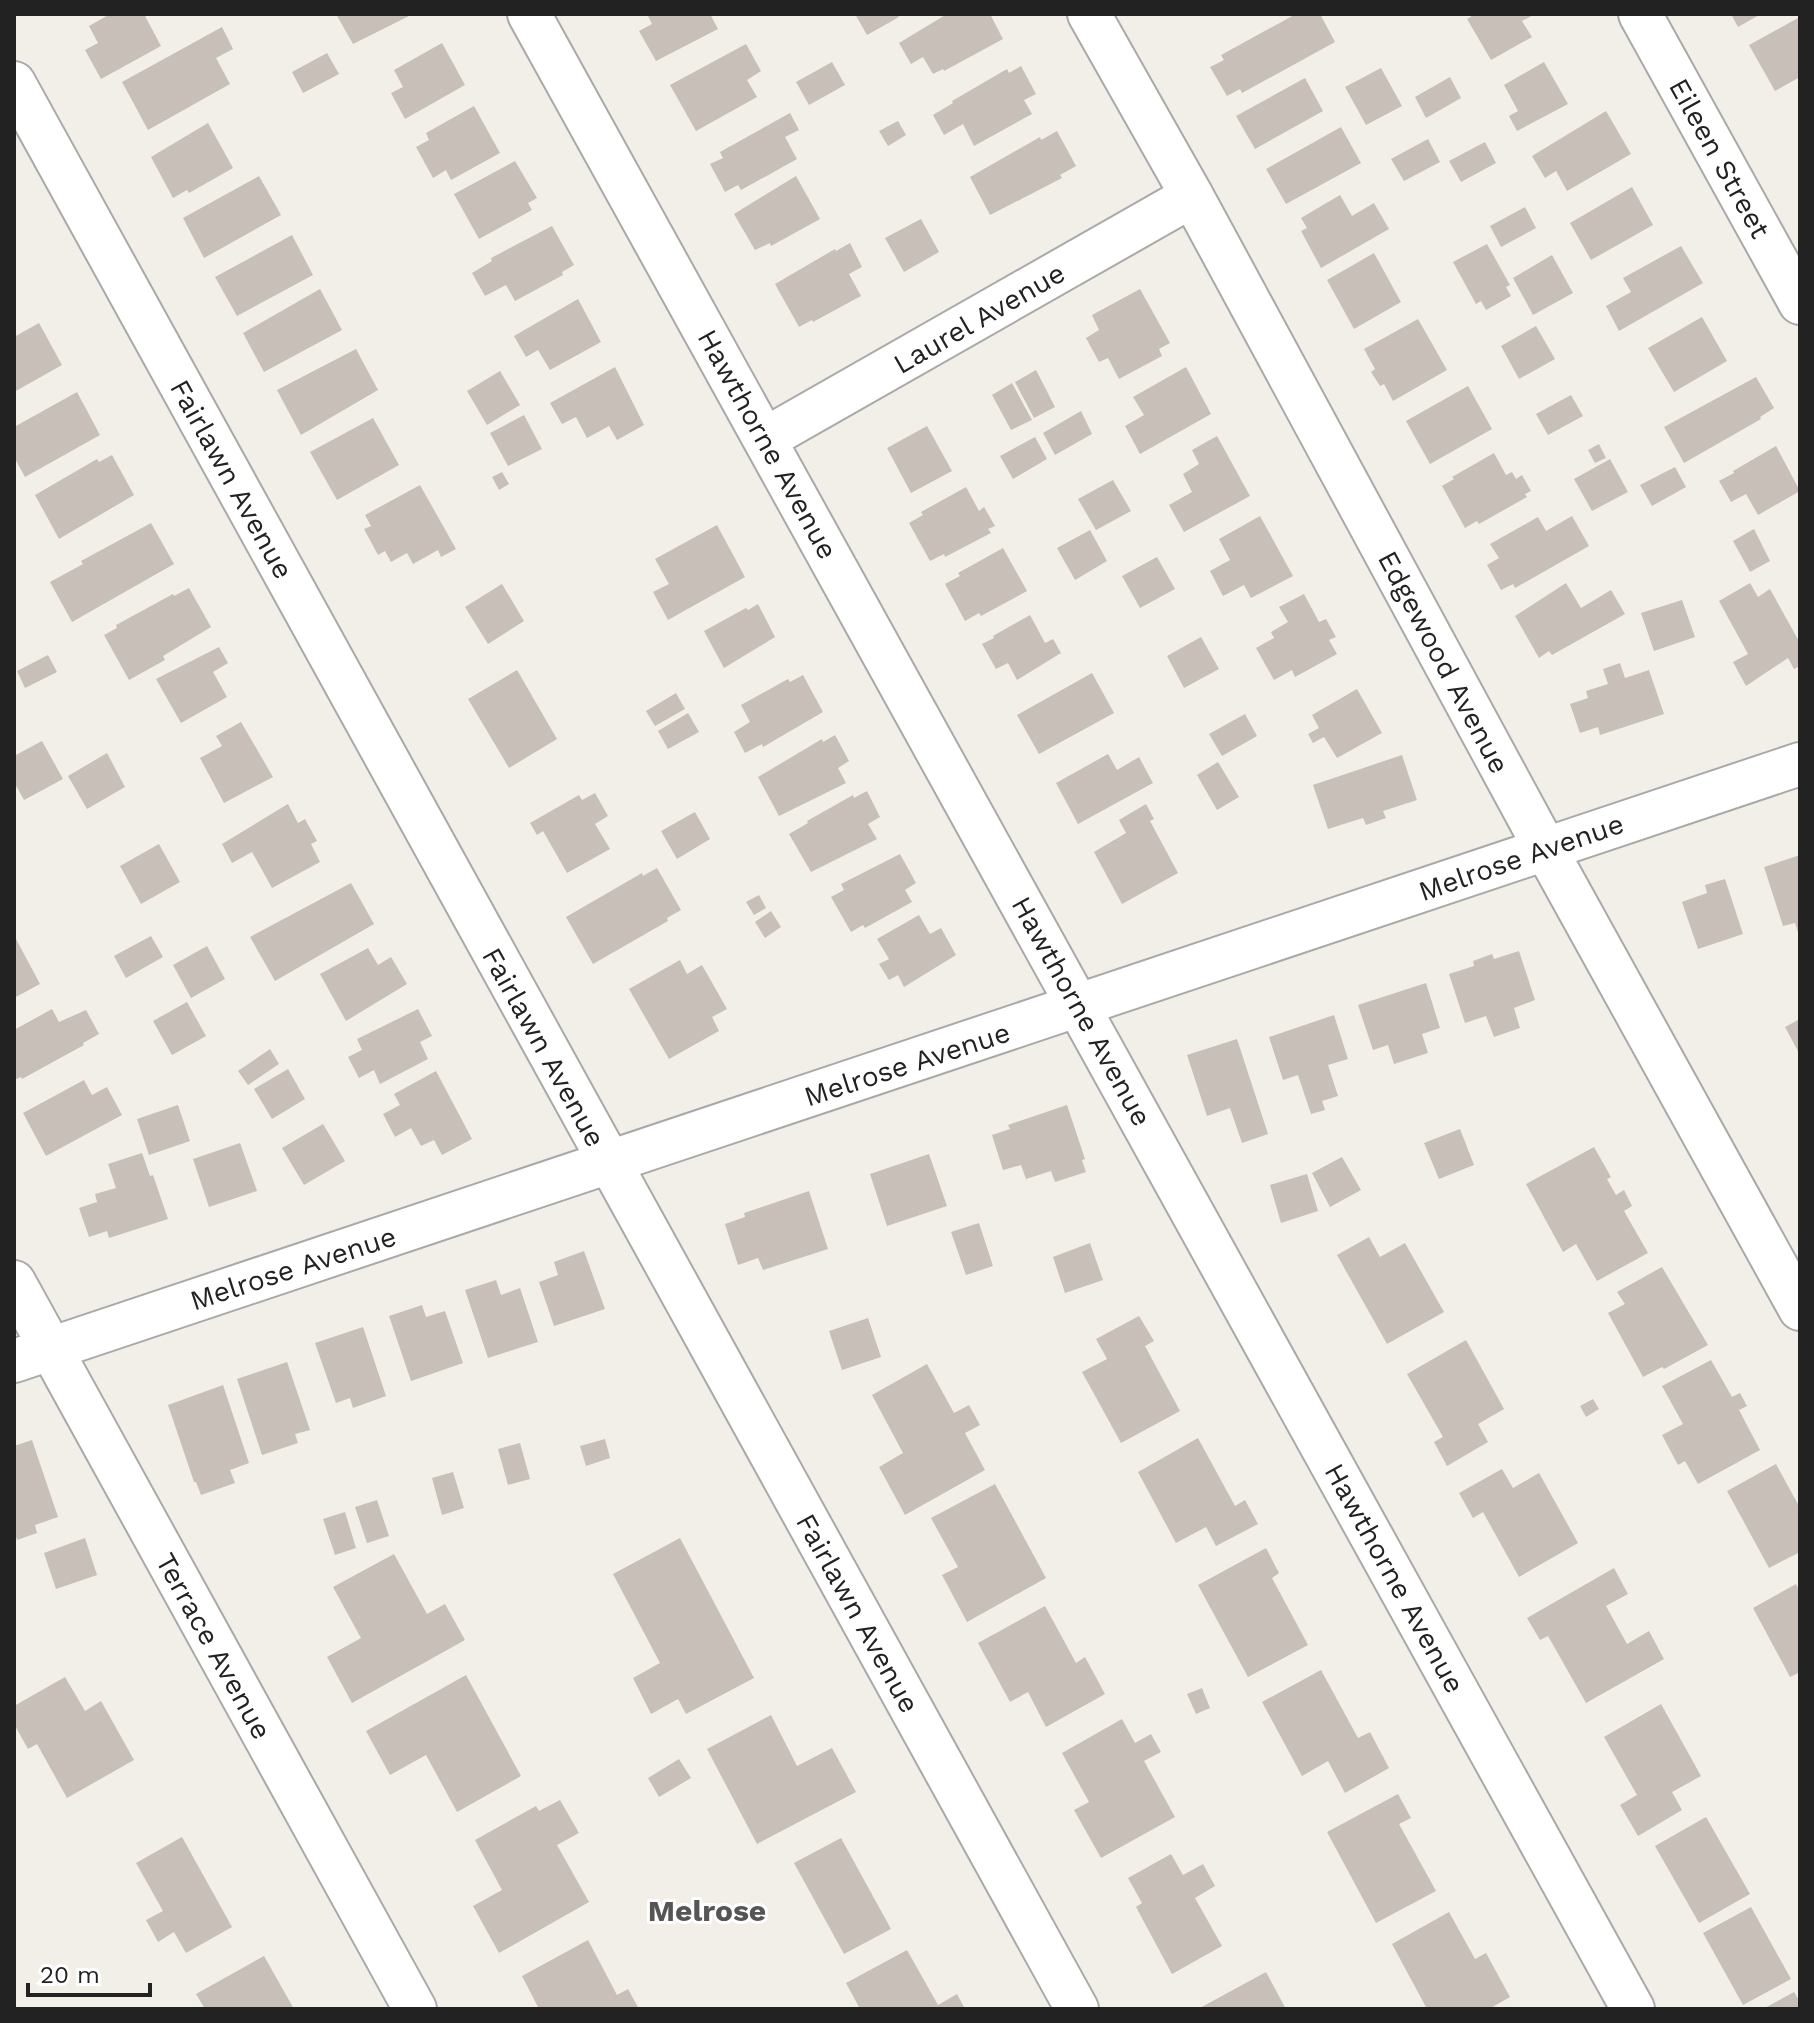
<svg xmlns="http://www.w3.org/2000/svg" width="1814" height="2023" font-family="'Work Sans',sans-serif">
<style>
.building{fill:#c7bfb8}
.lines{fill:none;stroke-linecap:round;stroke-linejoin:round}
.minor-casing{stroke:#a9a9a9;stroke-width:46}
.minor{stroke:#fff;stroke-width:42}
.labels{text-anchor:middle;stroke-width:6;stroke-linejoin:round;paint-order:stroke}
.street-label{font-size:28px;fill:#222;stroke:#fff}
.neighbourhood-label{font-size:30px;font-weight:bold;fill:#555;stroke:#fff}
</style>
<rect width="100%" height="100%" fill="#f2efe9"/>
<path class="building" d="M110,14H144L161,46L101,79L85,50L98,43L89,26Z
M336,14H413L353,44Z
M647,14H710L718,29L656,61L639,31L652,24Z
M855,14H897L899,17L867,35Z
M947,14H990L1003,39L944,71L943,69L933,74L923,57L911,64L899,43Z
M1296,14H1320L1335,42L1242,93L1240,89L1227,96L1210,67L1224,60L1221,55Z
M1475,14H1535L1522,21L1532,37L1491,60L1467,19Z
M1731,14H1761L1738,27Z
M1800,17V77L1775,91L1749,45Z
M222,27L233,49L216,58L230,84L148,130L122,82Z
M442,43L465,85L405,119L391,93L403,87L394,70Z
M746,44L761,71L747,80L757,97L696,131L670,85Z
M327,53L339,74L303,93L292,72Z
M832,62L845,85L809,105L796,82Z
M1544,62L1568,104L1517,131L1509,116L1518,111L1504,85Z
M1021,66L1036,94L1024,100L1032,114L974,146L963,124L944,135L933,115L953,103L952,101L1007,69L1009,73Z
M1381,68L1402,106L1366,125L1345,87Z
M1450,77L1461,98L1426,118L1415,97Z
M1305,78L1323,111L1255,149L1236,116Z
M474,106L500,153L451,180L446,170L433,178L416,147L429,140L426,133Z
M1606,111L1631,154L1567,191L1556,171L1545,178L1532,156Z
M790,113L799,130L785,137L797,159L741,190L738,185L725,192L710,164L723,158L720,152Z
M898,121L906,135L888,146L879,131Z
M208,123L233,168L189,193L187,190L173,198L151,157Z
M1341,127L1361,163L1286,204L1266,169Z
M1057,131L1076,166L1060,175L1062,178L990,215L970,177L1040,137L1041,140Z
M1428,139L1440,162L1404,181L1391,159Z
M1485,142L1496,163L1461,182L1449,161Z
M515,161L537,198L528,203L532,210L479,239L454,194Z
M259,176L281,215L204,258L183,218Z
M796,176L820,219L771,246L770,243L755,250L734,214Z
M1632,187L1653,225L1591,260L1570,223Z
M1340,195L1352,216L1374,203L1389,229L1321,268L1301,231L1307,228L1301,218Z
M1525,207L1536,228L1501,247L1490,226Z
M921,219L939,252L904,272L885,238Z
M552,226L574,265L562,272L563,275L515,301L506,285L485,296L472,273L492,261L491,258Z
M292,235L313,275L237,316L215,277Z
M850,243L862,267L849,274L861,296L813,322L812,320L799,327L775,284L835,249L836,251Z
M1487,244L1510,285L1506,287L1511,296L1486,310L1481,301L1476,304L1453,262Z
M1681,246L1703,283L1619,331L1606,306L1631,292L1623,278Z
M1374,253L1401,302L1354,329L1327,280Z
M1552,255L1573,293L1533,315L1513,278Z
M320,289L342,330L264,372L243,333Z
M1140,289L1170,343L1159,349L1162,356L1119,379L1108,358L1099,362L1086,338L1099,330L1092,315Z
M578,299L601,342L550,370L538,350L526,357L514,336Z
M1702,317L1727,361L1674,392L1648,348Z
M1418,319L1447,370L1393,401L1384,384L1380,386L1371,372L1375,369L1364,349Z
M39,323L62,365L14,392V337Z
M1536,326L1555,359L1519,379L1501,346Z
M356,349L378,390L301,435L277,390Z
M615,367L644,425L617,440L609,426L587,438L576,417L562,424L550,403Z
M1186,367L1211,414L1140,454L1125,426L1144,415L1133,397Z
M1036,370L1055,407L1034,418L1015,382Z
M500,371L520,405L487,425L467,391Z
M1756,377L1774,408L1760,417L1761,419L1684,463L1664,427Z
M1012,383L1032,420L1011,430L992,395Z
M1468,386L1492,429L1430,464L1406,421Z
M77,392L100,435L25,477L14,457V427Z
M1571,395L1583,416L1548,435L1536,414Z
M1081,411L1092,434L1055,455L1043,433Z
M524,415L542,449L508,466L490,433Z
M373,418L399,465L337,500L310,452Z
M927,426L952,471L911,493L887,448Z
M1217,436L1250,496L1184,532L1169,505L1192,492L1183,474L1199,464L1192,450Z
M1035,437L1047,459L1013,479L1000,456Z
M1599,444L1606,458L1595,463L1588,450Z
M1776,446L1800,491L1758,515L1746,494L1731,502L1719,481L1734,473L1733,471Z
M1494,453L1506,475L1512,472L1516,479L1522,475L1531,491L1525,494L1527,497L1479,524L1477,521L1465,528L1442,486L1454,479L1452,477Z
M112,455L134,495L59,539L35,495L97,459L99,462Z
M1610,459L1628,492L1592,511L1574,479Z
M1675,467L1686,487L1652,506L1640,485Z
M502,472L509,484L499,490L492,477Z
M1113,480L1131,511L1096,530L1078,499Z
M420,485L456,549L441,557L438,550L413,564L407,553L391,562L385,551L378,555L364,529L371,526L365,515Z
M966,487L979,511L984,507L995,526L988,529L991,533L945,557L944,554L930,561L909,523L923,515L921,512Z
M1260,516L1293,576L1251,598L1244,585L1223,596L1210,571L1230,560L1219,539Z
M1572,516L1589,546L1515,588L1513,584L1501,590L1487,565L1499,558L1490,544L1538,517L1546,531Z
M151,523L174,564L72,622L50,582L83,564L81,561Z
M717,525L745,577L668,620L653,592L669,584L655,559Z
M1754,529L1770,561L1750,572L1733,541Z
M1090,530L1107,561L1075,580L1057,548Z
M1003,548L1027,591L981,616L979,613L965,621L945,584L960,576L958,573Z
M1157,557L1175,589L1140,608L1122,576Z
M1566,583L1581,608L1611,590L1625,614L1552,655L1549,651L1539,658L1515,616Z
M1750,583L1758,597L1770,589L1800,643V666L1794,669L1788,658L1746,686L1733,662L1748,654L1719,601Z
M502,584L524,621L488,644L465,607Z
M189,588L211,627L163,656L165,660L129,680L104,635L117,628L116,625L173,594L174,596Z
M1304,594L1319,622L1326,619L1336,637L1329,640L1337,654L1295,677L1292,670L1274,680L1256,648L1274,638L1271,632L1288,622L1279,607Z
M1682,600L1695,637L1654,651L1641,613Z
M758,604L775,637L724,668L704,631L746,608L748,610Z
M1030,615L1045,643L1053,639L1061,653L1017,680L1008,663L996,669L982,644L994,638L993,636Z
M1201,637L1219,669L1184,688L1167,656Z
M219,647L228,663L213,672L227,697L181,723L156,679Z
M48,655L57,672L25,688L17,671Z
M1620,663L1625,678L1649,670L1664,714L1600,735L1598,727L1580,733L1570,704L1588,698L1586,691L1608,684L1603,669Z
M517,670L557,739L509,768L468,699Z
M1092,673L1114,713L1039,754L1017,715Z
M803,675L823,712L763,747L762,744L745,753L734,732L750,722L741,705L788,679L790,682Z
M1357,689L1382,733L1337,758L1324,737L1313,743L1308,734L1319,728L1312,715Z
M676,693L685,709L655,726L646,711Z
M688,713L699,732L668,749L658,731Z
M1245,714L1257,736L1222,756L1209,734Z
M241,722L273,777L224,803L200,758L222,746L216,736Z
M835,735L849,761L838,768L846,783L779,816L758,777L822,739L823,742Z
M42,741L63,779L24,800L14,782V756Z
M107,753L125,787L87,809L68,776Z
M1108,754L1117,770L1139,757L1153,783L1078,824L1056,783Z
M1402,755L1417,800L1383,811L1386,818L1366,825L1363,818L1328,829L1313,785Z
M1218,762L1239,797L1217,810L1197,775Z
M867,791L880,817L868,824L877,839L811,872L789,834L808,823L807,821L853,795L854,798Z
M595,793L608,816L595,824L610,849L567,873L543,831L537,835L530,823L579,795L582,800Z
M288,804L298,823L305,819L317,841L311,844L320,862L272,888L252,852L232,863L222,844Z
M1146,804L1154,819L1150,821L1178,873L1122,904L1094,852L1126,833L1119,820Z
M695,812L710,839L677,859L661,831Z
M159,844L180,882L141,904L120,866Z
M900,854L916,883L905,890L912,902L865,928L863,925L851,932L831,897L844,890L841,884Z
M1800,855V935H1799L1795,923L1783,926L1764,867Z
M657,868L681,910L667,918L668,921L593,964L566,917L642,873L643,876Z
M1725,879L1743,934L1698,949L1682,902L1707,893L1705,885Z
M351,883L374,924L275,981L250,937Z
M759,895L766,908L754,915L746,902Z
M771,911L781,927L765,938L755,922Z
M919,915L930,934L941,928L956,955L904,987L898,975L889,980L879,964L889,959L877,939Z
M151,936L163,957L126,978L114,956Z
M16,939L40,984L14,998V941Z
M207,946L225,979L191,998L173,965Z
M368,948L378,965L391,957L407,984L346,1021L320,974Z
M1519,951L1535,1000L1514,1008L1520,1028L1494,1037L1486,1016L1465,1023L1449,974L1474,966L1473,961L1492,954L1494,959Z
M680,960L687,974L702,965L727,1009L712,1017L719,1031L669,1059L629,989Z
M1426,983L1440,1028L1422,1034L1428,1053L1394,1064L1388,1045L1373,1050L1358,1005Z
M187,1002L206,1036L172,1055L153,1021Z
M52,1009L59,1022L86,1010L99,1034L83,1043L84,1045L22,1079L21,1077L14,1080V1030Z
M418,1009L432,1036L420,1042L428,1059L380,1084L374,1070L359,1078L348,1057L362,1050L357,1039Z
M1334,1015L1348,1059L1328,1065L1338,1096L1322,1101L1325,1110L1311,1114L1298,1075L1283,1080L1269,1037Z
M1800,1019V1055L1785,1027Z
M1237,1039L1268,1134L1242,1143L1230,1108L1207,1116L1187,1055Z
M270,1049L279,1064L248,1085L238,1071Z
M288,1069L305,1099L272,1119L254,1089Z
M436,1071L472,1139L442,1155L434,1140L421,1146L411,1128L395,1137L383,1114L400,1105L394,1094Z
M84,1080L92,1095L107,1087L122,1115L46,1156L23,1113Z
M178,1105L190,1141L149,1155L137,1119Z
M1067,1105L1085,1159L1082,1160L1086,1172L1055,1182L1051,1171L1026,1179L1021,1165L1003,1170L992,1135L1010,1129L1008,1125Z
M323,1124L345,1161L304,1185L282,1148Z
M1460,1129L1474,1165L1439,1179L1424,1143Z
M240,1143L257,1191L209,1207L193,1159Z
M1594,1147L1611,1177L1607,1179L1616,1195L1624,1190L1632,1206L1624,1211L1648,1253L1597,1281L1576,1244L1563,1252L1526,1184Z
M142,1153L150,1176L153,1175L168,1219L109,1238L107,1231L89,1237L79,1208L97,1202L95,1194L116,1188L108,1164Z
M929,1154L947,1206L887,1226L870,1174Z
M1342,1157L1361,1190L1330,1207L1312,1173Z
M1307,1174L1318,1211L1281,1223L1270,1185Z
M809,1191L828,1249L763,1270L758,1258L738,1265L725,1224L745,1217L744,1213Z
M979,1223L993,1266L966,1275L951,1232Z
M1369,1237L1380,1257L1405,1243L1444,1312L1387,1344L1337,1255Z
M1090,1243L1103,1280L1065,1293L1053,1257Z
M584,1251L605,1309L554,1326L539,1282L558,1275L554,1262Z
M1662,1267L1708,1345L1664,1369L1662,1367L1643,1377L1608,1313L1625,1304L1617,1292Z
M496,1280L501,1295L520,1288L538,1342L488,1358L465,1290Z
M422,1305L426,1317L445,1311L463,1363L411,1381L389,1316Z
M1139,1316L1154,1341L1145,1346L1180,1411L1121,1443L1082,1372L1107,1359L1096,1339Z
M868,1318L881,1357L842,1370L829,1331Z
M363,1327L386,1396L353,1408L350,1398L336,1403L315,1343Z
M1466,1340L1504,1409L1478,1424L1488,1442L1447,1466L1434,1442L1443,1437L1407,1374Z
M1711,1360L1732,1397L1740,1393L1747,1406L1739,1410L1760,1450L1698,1484L1685,1461L1678,1465L1662,1435L1683,1424L1662,1386Z
M287,1362L310,1430L295,1434L298,1443L262,1455L237,1379Z
M927,1364L954,1413L969,1405L980,1425L965,1433L985,1470L905,1515L879,1467L903,1453L872,1395Z
M223,1385L249,1463L230,1470L235,1483L201,1495L196,1482H194L168,1405Z
M1593,1399L1599,1409L1586,1417L1580,1406Z
M1198,1438L1235,1506L1245,1500L1258,1524L1216,1546L1206,1527L1176,1543L1138,1472Z
M605,1439L610,1458L586,1466L580,1446Z
M32,1440L58,1517L35,1525L37,1533L17,1540L14,1530V1446Z
M520,1443L530,1479L508,1485L498,1449Z
M1776,1464L1800,1508V1552L1769,1568L1727,1491Z
M1502,1469L1513,1488L1539,1473L1578,1543L1519,1577L1483,1512L1473,1518L1459,1493Z
M453,1472L464,1508L442,1515L432,1478Z
M995,1484L1046,1578L967,1622L942,1575L958,1567L931,1518Z
M377,1500L389,1536L367,1543L355,1507Z
M345,1512L356,1548L335,1555L323,1519Z
M85,1538L97,1575L56,1589L44,1553Z
M680,1538L754,1678L686,1714L678,1699L651,1714L633,1678L660,1663L613,1574Z
M1266,1548L1279,1573L1272,1578L1308,1645L1248,1677L1198,1585Z
M394,1554L427,1614L445,1604L465,1640L352,1703L327,1657L361,1638L333,1587Z
M1614,1568L1628,1594L1606,1606L1627,1644L1649,1631L1664,1659L1586,1703L1548,1636L1540,1640L1527,1618Z
M1796,1584L1800,1592V1672L1790,1677L1753,1608Z
M1045,1606L1076,1663L1085,1657L1105,1694L1046,1727L1028,1692L1010,1702L978,1643Z
M1321,1670L1358,1738L1370,1732L1389,1768L1345,1793L1328,1761L1302,1776L1262,1702Z
M466,1675L521,1776L457,1812L426,1755L390,1775L366,1731Z
M65,1677L85,1711L101,1701L134,1760L67,1798L37,1744L28,1749L14,1724V1706Z
M1202,1688L1210,1708L1196,1714L1187,1694Z
M1661,1704L1701,1776L1672,1792L1682,1810L1638,1836L1620,1805L1637,1795L1604,1737Z
M771,1715L797,1766L832,1748L856,1792L757,1844L707,1749Z
M1122,1719L1135,1743L1151,1734L1161,1752L1144,1761L1175,1817L1101,1858L1074,1810L1089,1802L1062,1753Z
M679,1759L691,1778L659,1797L648,1778Z
M1398,1794L1411,1818L1399,1824L1436,1891L1376,1923L1327,1832Z
M560,1800L579,1833L557,1845L589,1902L499,1953L473,1906L502,1890L475,1840L536,1806L539,1811Z
M1706,1817L1750,1894L1699,1923L1655,1846Z
M182,1837L232,1927L186,1953L174,1932L158,1942L146,1920L163,1911L136,1863Z
M841,1838L891,1929L844,1954L794,1863Z
M1171,1854L1183,1875L1203,1864L1215,1886L1195,1898L1222,1946L1172,1974L1136,1907L1142,1903L1128,1878Z
M1751,1907L1791,1979L1743,2005L1703,1933Z
M1449,1912L1475,1959L1486,1953L1510,1997L1489,2009H1427L1392,1944Z
M588,1940L617,1995L628,1989L639,2009H539L522,1976Z
M907,1950L938,2005L957,1994L965,2009H860L846,1983Z
M264,1956L294,2009H205L196,1994Z
M1266,1972L1286,2009H1198Z
M1794,1992L1800,2002V2009H1763Z"/>
<g class="lines">
<g class="minor-casing">
<path id="minor" d="M529,14L1633,2009
M1089,14L1192,196L1545,848L1800,1309
M1640,14L1800,303
M14,83L1077,2009
M765,439L1192,196
M14,1282L415,2009
M14,1361L1800,764"/>
</g>
<use href="#minor" class="minor"/>
</g>
<g class="labels">
<g class="street-label">
<text transform="translate(1720 158) rotate(61)" y="10">Eileen Street</text>
<text transform="translate(979 318) rotate(-30)" y="10">Laurel Avenue</text>
<text transform="translate(768 444) rotate(61)" y="10">Hawthorne Avenue</text>
<text transform="translate(232 479) rotate(61)" y="10">Fairlawn Avenue</text>
<text transform="translate(1444 662) rotate(62)" y="10">Edgewood Avenue</text>
<text transform="translate(1521 857) rotate(-19)" y="10">Melrose Avenue</text>
<text transform="translate(1082 1011) rotate(61)" y="10">Hawthorne Avenue</text>
<text transform="translate(544 1047) rotate(61)" y="10">Fairlawn Avenue</text>
<text transform="translate(907 1064) rotate(-18)" y="10">Melrose Avenue</text>
<text transform="translate(293 1268) rotate(-18)" y="10">Melrose Avenue</text>
<text transform="translate(1395 1578) rotate(61)" y="10">Hawthorne Avenue</text>
<text transform="translate(858 1613) rotate(61)" y="10">Fairlawn Avenue</text>
<text transform="translate(214 1646) rotate(61)" y="10">Terrace Avenue</text>
</g>
<g class="neighbourhood-label">
<text x="707" y="1921">Melrose</text>
</g>
</g>
<rect width="1814" height="2023" fill="none" stroke="#222222" stroke-width="32"/>
<path d="M28 1983v12h122v-12" fill="none" stroke="#222222" stroke-width="4"/>
<text x="40" y="1983" font-size="24" fill="#222222" stroke="#ffffff" stroke-width="6" paint-order="stroke">20 m</text>
</svg>
